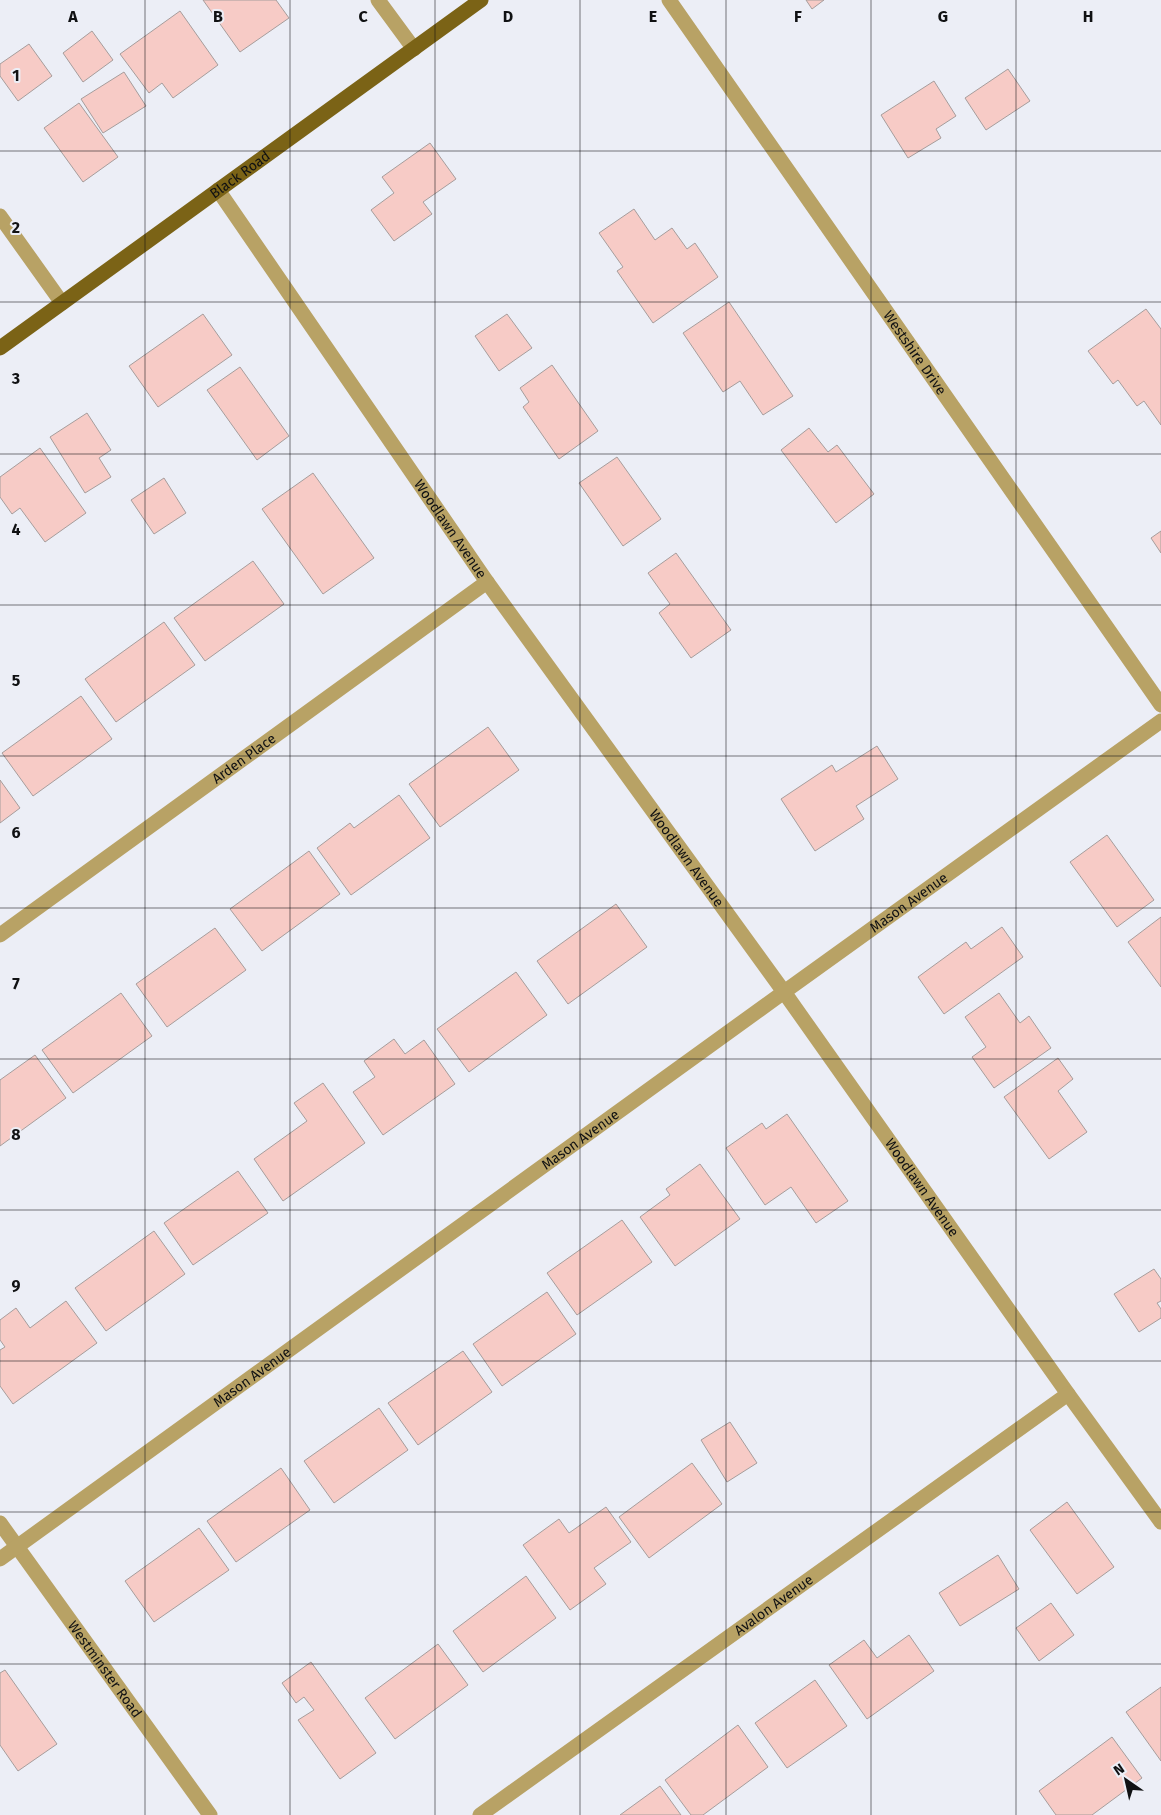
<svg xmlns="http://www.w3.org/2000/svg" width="1161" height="1815" font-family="'Fira Sans',sans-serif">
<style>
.building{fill:#f7cbc6;stroke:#a69d9c}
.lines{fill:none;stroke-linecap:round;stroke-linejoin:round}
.minor{stroke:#b8a265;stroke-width:15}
.major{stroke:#7b6316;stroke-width:15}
.grid{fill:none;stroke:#101113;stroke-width:1;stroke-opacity:0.55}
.labels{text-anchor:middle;stroke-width:4;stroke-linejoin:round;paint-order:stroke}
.street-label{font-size:14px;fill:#101113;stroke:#eceef6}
.grid-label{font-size:16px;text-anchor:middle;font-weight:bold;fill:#101113;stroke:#eceef6;stroke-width:4;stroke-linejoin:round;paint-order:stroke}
</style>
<rect width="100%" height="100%" fill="#eceef6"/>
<path class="building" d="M203,0H276L289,18L240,52Z
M806,0H824L812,9Z
M180,11L218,65L173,98L162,83L149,93L120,54Z
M92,31L113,60L83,82L63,53Z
M29,44L52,76L18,101L0,76V64Z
M1008,69L1030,101L986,130L965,98Z
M124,72L146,106L103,133L81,99Z
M934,81L956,116L936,129L941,138L908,158L881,115Z
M79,103L118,157L83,182L44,128Z
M430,143L456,179L423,202L432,214L394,241L371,210L394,193L382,177Z
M634,209L655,240L672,228L687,249L695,243L718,277L653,323L617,271L623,267L599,233Z
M729,302L793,396L763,415L740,381L723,392L683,333Z
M1146,309L1161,329V425L1144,401L1137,406L1118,380L1113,384L1088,351Z
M203,314L232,355L158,407L129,366Z
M507,314L532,348L499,371L475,336Z
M552,365L598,431L559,459L523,407L529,402L520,388Z
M240,367L289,436L257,460L207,390Z
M87,413L111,450L99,458L111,477L85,493L50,437Z
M809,428L828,452L837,445L874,494L836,523L781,450Z
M40,448L86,513L45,542L20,508L12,514L0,497V477Z
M617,457L661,519L623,546L579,483Z
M313,473L374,558L323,594L262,509Z
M164,478L186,513L154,534L131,500Z
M1161,531V553L1151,538Z
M676,553L731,630L691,658L659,613L670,604L648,573Z
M253,561L284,604L205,661L174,618Z
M164,622L195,665L116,722L85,679Z
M81,696L112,739L33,796L2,753Z
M488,727L519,770L440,827L409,784Z
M877,746L898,779L856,806L864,819L815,851L781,799L832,765L836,772Z
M0,780L20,808L0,823Z
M399,795L430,838L351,895L317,848L350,823L354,828Z
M1107,835L1154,900L1117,927L1070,862Z
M309,851L340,894L262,951L230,909Z
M616,904L647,947L568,1004L537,961Z
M1161,917V987L1128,942Z
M1002,927L1023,957L944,1014L918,977L966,942L971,949Z
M215,928L246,970L167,1027L136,984Z
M516,972L547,1015L469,1072L437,1029Z
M121,993L152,1036L73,1093L42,1050Z
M999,993L1020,1023L1029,1016L1051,1048L994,1088L972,1057L986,1047L965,1017Z
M394,1039L405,1054L424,1040L455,1084L383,1135L353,1092L375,1077L364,1061Z
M35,1055L66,1098L0,1146V1080Z
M1058,1058L1073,1079L1058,1091L1087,1132L1049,1159L1004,1097Z
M323,1083L365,1143L283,1201L254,1159L307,1121L294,1103Z
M787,1114L848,1201L816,1223L791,1187L765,1205L726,1148L762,1123L766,1129Z
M700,1164L740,1219L675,1266L640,1217L670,1195L666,1189Z
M238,1171L268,1213L193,1265L164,1223Z
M622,1220L652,1262L577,1315L547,1273Z
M154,1231L185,1274L106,1331L75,1288Z
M1154,1269L1161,1279V1301L1157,1303L1161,1309V1318L1139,1332L1114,1294Z
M547,1292L576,1334L502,1386L473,1344Z
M66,1301L97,1343L13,1404L0,1386V1350L5,1347L0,1340V1320L16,1308L30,1328Z
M463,1351L492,1392L418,1445L388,1403Z
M379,1408L408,1450L334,1503L304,1461Z
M730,1422L757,1463L727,1482L701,1440Z
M692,1463L722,1504L649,1558L619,1517Z
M281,1468L310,1510L236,1562L207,1521Z
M1067,1502L1114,1567L1077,1594L1030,1530Z
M606,1507L631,1542L594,1568L606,1584L570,1610L523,1545L559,1519L569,1533Z
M199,1528L229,1570L154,1622L125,1581Z
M998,1555L1019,1589L960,1626L939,1593Z
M526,1576L556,1618L483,1672L453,1631Z
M1051,1603L1074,1635L1039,1661L1016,1628Z
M909,1635L934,1671L867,1719L829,1665L864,1640L877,1658Z
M438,1644L468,1685L395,1739L365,1698Z
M311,1662L376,1753L340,1779L298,1720L314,1710L304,1697L296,1703L282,1683Z
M5,1670L57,1744L18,1771L0,1745V1673Z
M815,1680L847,1726L787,1768L755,1723Z
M1161,1687V1761L1126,1712Z
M738,1725L768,1767L703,1815H691L665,1780Z
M1112,1737L1142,1778L1092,1815H1056L1039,1791Z
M660,1786L681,1815H620Z"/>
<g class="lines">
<g class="minor">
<path d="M378,0L414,49"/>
<path id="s1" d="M669,0L1161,705"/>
<path id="s2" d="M218,190L487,582L784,992L1068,1394L1161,1522"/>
<path d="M0,216L62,303"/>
<path id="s3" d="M0,935L487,582"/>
<path id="s4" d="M0,1523L210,1815"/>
<path id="s5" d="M0,1559L784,992L1161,721"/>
<path id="s6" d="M480,1815L1068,1394"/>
</g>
<path class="major" id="s7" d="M0,348L481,0"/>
</g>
<path class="grid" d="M145,0V1815M290,0V1815M435,0V1815M580,0V1815M726,0V1815M871,0V1815M1016,0V1815M0,151H1161M0,302H1161M0,454H1161M0,605H1161M0,756H1161M0,908H1161M0,1059H1161M0,1210H1161M0,1361H1161M0,1512H1161M0,1664H1161"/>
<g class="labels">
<g class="street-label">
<text dy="5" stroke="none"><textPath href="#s7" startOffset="296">Black Road</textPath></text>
<text dy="5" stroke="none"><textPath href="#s1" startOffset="430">Westshire Drive</textPath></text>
<text dy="5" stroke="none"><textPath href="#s2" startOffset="411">Woodlawn Avenue</textPath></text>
<text dy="5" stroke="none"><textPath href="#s3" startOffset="301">Arden Place</textPath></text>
<text dy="5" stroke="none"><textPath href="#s2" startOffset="816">Woodlawn Avenue</textPath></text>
<text dy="5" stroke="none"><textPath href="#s5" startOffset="1121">Mason Avenue</textPath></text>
<text dy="5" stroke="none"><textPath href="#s5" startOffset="716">Mason Avenue</textPath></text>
<text dy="5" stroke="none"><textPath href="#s2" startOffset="1221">Woodlawn Avenue</textPath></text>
<text dy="5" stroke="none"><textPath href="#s5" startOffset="311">Mason Avenue</textPath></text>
<text dy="5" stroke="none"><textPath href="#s6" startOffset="361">Avalon Avenue</textPath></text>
<text dy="5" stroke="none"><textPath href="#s4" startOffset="180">Westminster Road</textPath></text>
</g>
</g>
<g class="grid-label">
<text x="73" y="22">A</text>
<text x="218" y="22">B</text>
<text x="363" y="22">C</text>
<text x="508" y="22">D</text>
<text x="653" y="22">E</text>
<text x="798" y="22">F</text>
<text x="943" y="22">G</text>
<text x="1088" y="22">H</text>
<text x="16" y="81">1</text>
<text x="16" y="233">2</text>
<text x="16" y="384">3</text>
<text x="16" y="535">4</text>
<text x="16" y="686">5</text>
<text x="16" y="838">6</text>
<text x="16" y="989">7</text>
<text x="16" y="1140">8</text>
<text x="16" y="1291">9</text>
</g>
<g transform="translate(1126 1780) rotate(326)" stroke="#eceef6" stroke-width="4" paint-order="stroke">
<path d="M0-4L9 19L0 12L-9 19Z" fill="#101113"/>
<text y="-8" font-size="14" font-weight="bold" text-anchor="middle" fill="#101113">N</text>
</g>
</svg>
